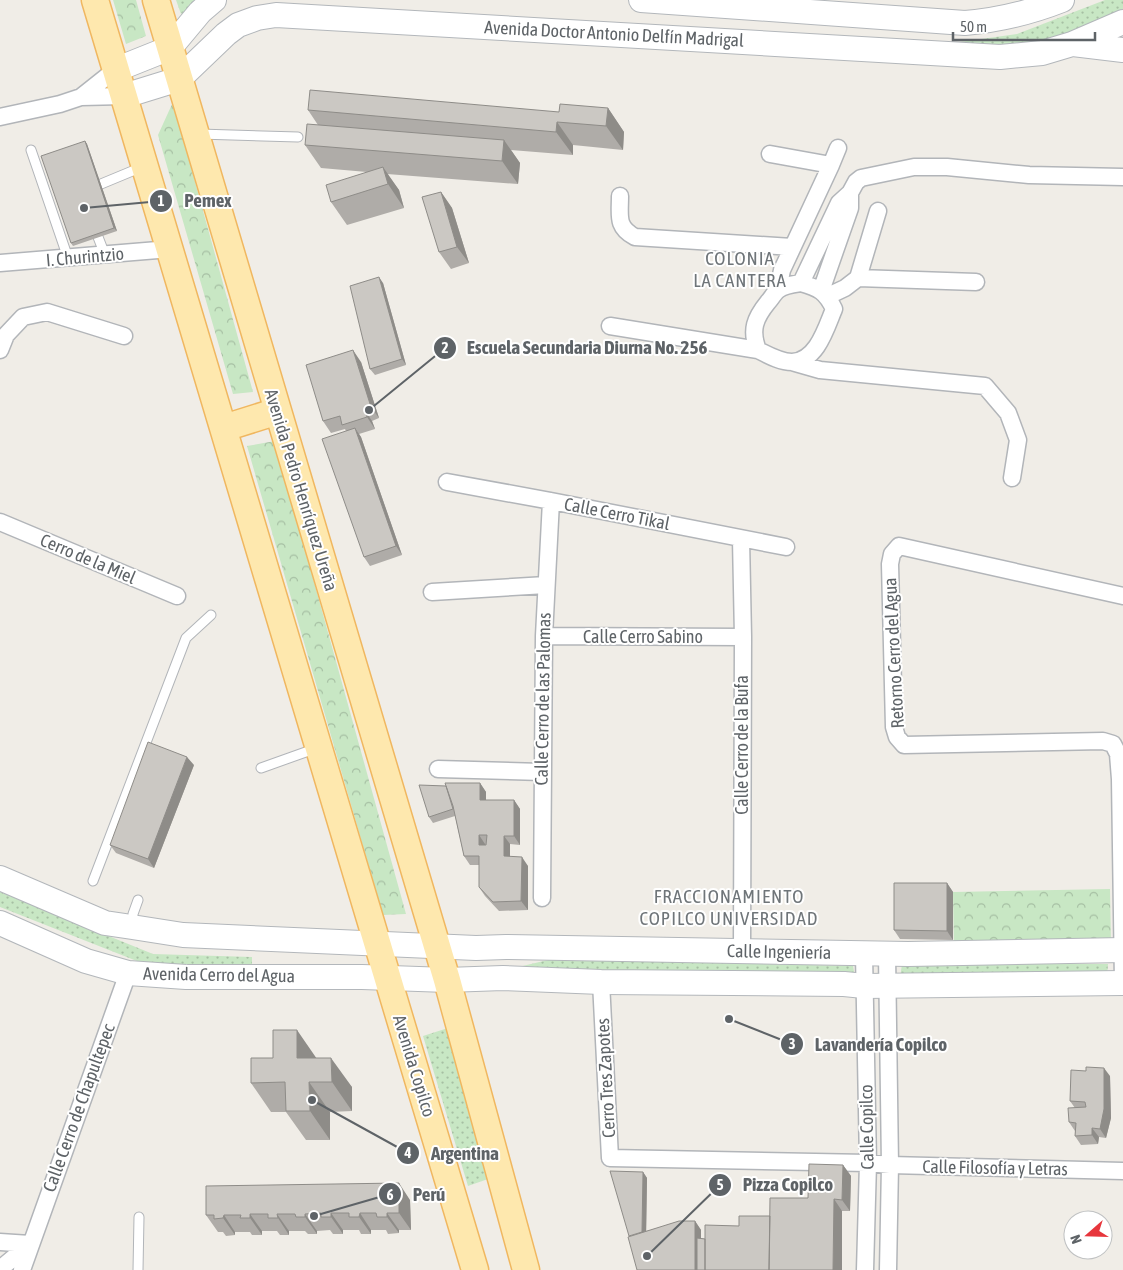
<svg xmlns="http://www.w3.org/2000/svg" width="1123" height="1270" font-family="'Asap Condensed',sans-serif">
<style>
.grass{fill:url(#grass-dots)}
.park{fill:url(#park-crowns)}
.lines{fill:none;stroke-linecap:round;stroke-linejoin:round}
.lane-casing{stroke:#b2b5b9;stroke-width:11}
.street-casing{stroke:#b2b5b9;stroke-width:19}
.secondary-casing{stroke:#b3b7bb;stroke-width:26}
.primary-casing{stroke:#f0b760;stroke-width:29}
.lane{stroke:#fff;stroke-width:9}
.street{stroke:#fff;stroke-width:16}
.secondary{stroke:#fff;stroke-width:24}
.primary{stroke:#fee8ae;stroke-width:26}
.wall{fill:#afaca8}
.shaded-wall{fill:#8e8c88}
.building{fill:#cbc8c3;stroke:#8e8c88;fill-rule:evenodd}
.labels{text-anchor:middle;stroke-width:4;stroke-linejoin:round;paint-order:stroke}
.street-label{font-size:18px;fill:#5e6367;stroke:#fff}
.neighbourhood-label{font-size:19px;letter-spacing:1px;fill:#6f7579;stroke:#fff}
.leader{fill:none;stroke:#5e6367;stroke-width:2}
.callout-dot{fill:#5e6367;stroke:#fff;stroke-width:2}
.mark-label{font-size:15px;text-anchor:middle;font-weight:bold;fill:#fff}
.callout-label{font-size:19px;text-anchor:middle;font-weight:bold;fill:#5e6367;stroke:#fff;stroke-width:4;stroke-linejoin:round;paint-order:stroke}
</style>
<defs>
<pattern id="grass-dots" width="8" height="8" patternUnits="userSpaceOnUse" patternTransform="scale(1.25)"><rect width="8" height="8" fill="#c8e7c4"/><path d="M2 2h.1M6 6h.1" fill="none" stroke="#a6bfa3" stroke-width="1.8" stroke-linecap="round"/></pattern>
<pattern id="park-crowns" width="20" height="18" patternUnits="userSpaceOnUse" patternTransform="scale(1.25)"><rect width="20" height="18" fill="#c8e7c4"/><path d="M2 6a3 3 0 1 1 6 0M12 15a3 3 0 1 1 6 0" fill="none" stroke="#a6bfa3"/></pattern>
</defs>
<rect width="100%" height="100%" fill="#f0ede7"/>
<path class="grass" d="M176,0H201L181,14Z
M1105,0H1123V15L1085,32L993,48L960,42L1017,34Z
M0,892L153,954L252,957V964L147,965L0,907Z
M552,959L853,966L855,977L510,969Z
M902,964H1108L1107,977L900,978Z
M448,1028L488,1179L468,1186L423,1036Z"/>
<path class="park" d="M113,0H136L146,36L126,44Z
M173,102L253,392L233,394L158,135Z
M275,441L406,914L383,915L247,446Z
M1110,889L1111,945L954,948L953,892Z"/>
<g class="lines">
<g class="lane-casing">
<path id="lane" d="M199,134L298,137
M31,150L68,258
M101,184L142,167
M98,237L105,255
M261,768L317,748
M93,881L186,638L211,615
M132,927L133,914L138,900
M138,1270L139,1217"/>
</g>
<g class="street-casing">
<path id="street" d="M81,97L115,70
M0,117L60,104L81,97L124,96
M770,154L831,165L782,270L778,290
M831,165L838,148
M620,196C620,216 616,227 635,237L792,247
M0,263L170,249
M858,278L976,282
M801,283L839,203L850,193L856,182L861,178L914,167H947L1029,175L1123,177
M801,283C819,288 826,292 834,309C826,328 817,361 792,362C780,362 768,355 758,350C750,330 755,318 768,302C771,299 774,293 778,290C784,285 794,284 801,283Z
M821,291L850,208V193
M828,296L845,288L858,278L878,211
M610,326L758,350
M0,350L6,335L23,317L47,312L124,336
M792,362L820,370L985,386L1008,413L1018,440L1012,478
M447,482L551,501L786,547
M0,522L177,596
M741,539L743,637L742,951
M432,592L546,585
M1123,596L899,546L892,554L890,564L894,727L897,737L904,745L1103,741L1113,744L1118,754L1120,779L1123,983
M544,636L743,637
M438,769L542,772
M542,898L544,636L551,501
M864,954L868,1163L865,1270
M887,954L890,1165L888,1270
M601,982L610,1158L868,1163L890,1165L1123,1171
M0,1242L30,1244
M0,1269L30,1244
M22,1270L128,973"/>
</g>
<g class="secondary-casing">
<path id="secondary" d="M641,0L965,23C1000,20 1029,13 1062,0
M1073,44L1123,50
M115,70L170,48L200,12L214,0
M124,96L179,79L226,34L238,25L257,18L276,15L1000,57L1042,53L1072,44L1123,22
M0,878L105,923L132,927L183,935L476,948L506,947L908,954L1123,950
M0,923L86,961L128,973L186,977H362L447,980L503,978L601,982L844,984L864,986L1123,983"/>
</g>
<g class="primary-casing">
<path id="primary" d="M95,0L475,1270
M156,0L447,980L526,1270
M224,428L278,411"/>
</g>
<use href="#lane" class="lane"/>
<use href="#street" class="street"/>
<use href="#secondary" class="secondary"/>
<use href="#primary" class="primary"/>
</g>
<path class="wall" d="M608,108L624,132L623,150L573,145V155L511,150L520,163L518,184L387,174L399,190L404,208L347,225L331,202L367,172L321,168L305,145L318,125L308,110L559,112Z
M85,141L87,144L117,231L73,246L71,243Z
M441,192L452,208L469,263L451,269L439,252Z
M383,283L406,365L375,375L370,369Z
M361,362L379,418L372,421L375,429L359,434L361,437L402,555L370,566L364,557L346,431L345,429L331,433L323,421Z
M194,765L154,868L116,853L110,845Z
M480,783L486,792V800H514L520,809V845L510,844V857L528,866V910L499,911L485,896L479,887V865H470L464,856L455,816L433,823L429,817L446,786Z
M947,883L953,892V940L900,939L894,930Z
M273,1058H317L352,1087V1111L330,1112V1140H306L286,1112H271L251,1083Z
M1110,1076L1111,1118L1106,1138L1099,1137L1098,1144L1081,1145L1075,1136V1131L1069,1122L1075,1108L1070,1101Z
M843,1165L851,1176L850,1211H842V1270H637L643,1172L647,1178L646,1231L695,1221L701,1230V1238L705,1239L739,1226L770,1216L808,1198Z
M410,1200L411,1230H399V1233L388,1234L386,1230H371V1234H361L359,1230H343V1234H333L330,1230L317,1231V1234H308L305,1231H289V1235H280L277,1231H262V1235H252L250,1232H235V1235L226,1236L223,1232H218L206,1215Z"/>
<path class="shaded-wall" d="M608,108L624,132L623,150L606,126Z
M557,122L573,145V155L556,132Z
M504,140L520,163L518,184L502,161Z
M85,141L87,144L117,231L114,228Z
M383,167L399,190L404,208L388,184Z
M441,192L452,208L469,263L457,247Z
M379,277L383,283L406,365L402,359Z
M353,350L361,362L379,418L371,407Z
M364,409L372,421L375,429L367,417Z
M355,428L361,437L402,555L396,546Z
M187,757L194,765L154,868L148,859Z
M480,783L486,792V809L480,800Z
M514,800L520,809V845L514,836Z
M479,835L485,844V854L479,845Z
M504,836L510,844V865L504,856Z
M522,857L528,866V910L521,901Z
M947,883L953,892V940L947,931Z
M297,1030L317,1059L297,1058Z
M331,1058L352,1087V1111L332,1082Z
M1104,1068L1110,1076L1111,1118L1106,1138L1100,1129Z
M309,1082L330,1112V1140L310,1111Z
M1092,1128L1099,1137L1098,1144L1092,1135Z
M843,1165L851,1176L850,1211L842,1200Z
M643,1172L647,1178L646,1242L642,1236Z
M399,1183L410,1200L411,1230L399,1213Z
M834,1199L842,1211V1270H833Z
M331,1213L343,1230V1234L331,1217Z
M360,1213L371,1230V1234L359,1217Z
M387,1213L399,1230V1233L387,1217Z
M250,1214L262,1231V1235L250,1218Z
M277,1214L289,1231V1235L278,1218Z
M305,1214L317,1231V1234L305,1217Z
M224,1215L235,1232V1235L223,1218Z
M695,1221L701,1230V1270H695Z"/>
<path class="building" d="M310,90L559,112L560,104L608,108L606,126L557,122L556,132L308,110Z
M307,124L504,140L502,161L305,145Z
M85,141L114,228L71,243L41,156Z
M383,167L388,184L331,202L326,185Z
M441,192L457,247L439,252L422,197Z
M379,277L402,359L370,369L350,286Z
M353,350L371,407L364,409L367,417L342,425L340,416L323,421L306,365Z
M355,428L396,546L364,557L322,439Z
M148,742L187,757L148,859L110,845Z
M445,783H480V800H514V836H504V856L522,857L521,901L493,902L479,887V856H464L453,806ZM479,835H487L486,845H479Z
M419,785L446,786L453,809L429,817Z
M894,883H947V931L894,930Z
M273,1030H297V1058H331L332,1082H309L310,1111H286L285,1082L251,1083V1058H273Z
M1086,1067L1104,1068V1109L1100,1129L1092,1128V1135L1075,1136L1076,1123L1069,1122L1068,1108L1086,1107L1085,1102L1070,1101L1071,1070L1086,1071Z
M809,1164L843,1165L842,1200L834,1199L833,1270H769L770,1198H808Z
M610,1171L643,1172L642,1232L629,1236Z
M399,1183V1213H387V1217H377L376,1213H360L359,1217H349V1213H331V1217H321V1213L305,1214V1217H296L295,1214H277L278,1218H268V1214H250V1218H240L241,1215H224L223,1218L214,1219V1215H206V1186Z
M739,1216H770L769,1270H705V1225L739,1226Z
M679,1221H695V1270H637L628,1237Z
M697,1238L705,1239V1270H697Z"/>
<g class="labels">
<g class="street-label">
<text transform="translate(614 34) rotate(3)" y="6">Avenida Doctor Antonio Delfín Madrigal</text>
<text transform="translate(85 257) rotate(-5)" y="6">I. Churintzio</text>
<text transform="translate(301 490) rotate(73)" y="6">Avenida Pedro Henríquez Ureña</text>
<text transform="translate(617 514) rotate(11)" y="6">Calle Cerro Tikal</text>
<text transform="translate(88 559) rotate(23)" y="6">Cerro de la Miel</text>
<text x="643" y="643">Calle Cerro Sabino</text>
<text transform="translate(894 653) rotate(-93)" y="6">Retorno Cerro del Agua</text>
<text transform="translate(543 699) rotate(-89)" y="6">Calle Cerro de las Palomas</text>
<text transform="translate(742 745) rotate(-90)" y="6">Calle Cerro de la Bufa</text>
<text transform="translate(779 952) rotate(1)" y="6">Calle Ingeniería</text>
<text transform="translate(219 975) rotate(1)" y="6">Avenida Cerro del Agua</text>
<text transform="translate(414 1066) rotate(73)" y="6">Avenida Copilco</text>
<text transform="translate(606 1078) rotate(-93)" y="6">Cerro Tres Zapotes</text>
<text transform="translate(79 1108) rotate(-70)" y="6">Calle Cerro de Chapultepec</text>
<text transform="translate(867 1127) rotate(-91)" y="6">Calle Copilco</text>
<text transform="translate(995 1168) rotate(1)" y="6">Calle Filosofía y Letras</text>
</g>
<g class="neighbourhood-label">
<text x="740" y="265">COLONIA<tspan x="740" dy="22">LA CANTERA</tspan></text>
<text x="729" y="903">FRACCIONAMIENTO<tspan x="729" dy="22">COPILCO UNIVERSIDAD</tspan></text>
</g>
</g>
<path class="leader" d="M84 208L161 201M369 410L445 348M729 1019L792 1044M312 1100L408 1153M647 1256L720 1185M314 1216L390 1194"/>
<g class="callout-dot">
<circle cx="84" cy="208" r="5"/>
<circle cx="369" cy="410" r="5"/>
<circle cx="729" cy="1019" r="5"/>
<circle cx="312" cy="1100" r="5"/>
<circle cx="647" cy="1256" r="5"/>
<circle cx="314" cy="1216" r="5"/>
<circle cx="161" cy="201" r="12"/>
<circle cx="445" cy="348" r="12"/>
<circle cx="792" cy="1044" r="12"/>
<circle cx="408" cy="1153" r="12"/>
<circle cx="720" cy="1185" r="12"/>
<circle cx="390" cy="1194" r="12"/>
</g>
<g class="mark-label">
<text x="161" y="206">1</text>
<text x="445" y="353">2</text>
<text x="792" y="1049">3</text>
<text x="408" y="1158">4</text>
<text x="720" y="1190">5</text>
<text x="390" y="1200">6</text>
</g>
<g class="callout-label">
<text x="208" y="207">Pemex</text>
<text x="587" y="354">Escuela Secundaria Diurna No. 256</text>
<text x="881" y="1051">Lavandería Copilco</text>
<text x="465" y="1160">Argentina</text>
<text x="788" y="1191">Pizza Copilco</text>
<text x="429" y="1201">Perú</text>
</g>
<g transform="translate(1088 1235) rotate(250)"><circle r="24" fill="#ffffff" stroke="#bfc1c2"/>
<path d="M0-4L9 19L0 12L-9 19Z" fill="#e7363c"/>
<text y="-8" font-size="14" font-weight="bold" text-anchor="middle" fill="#5e6367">N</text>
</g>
<path d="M953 32v8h142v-8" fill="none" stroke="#5e6367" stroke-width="2.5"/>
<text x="960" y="32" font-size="15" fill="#5e6367" stroke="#ffffff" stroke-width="4" paint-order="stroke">50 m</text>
</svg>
